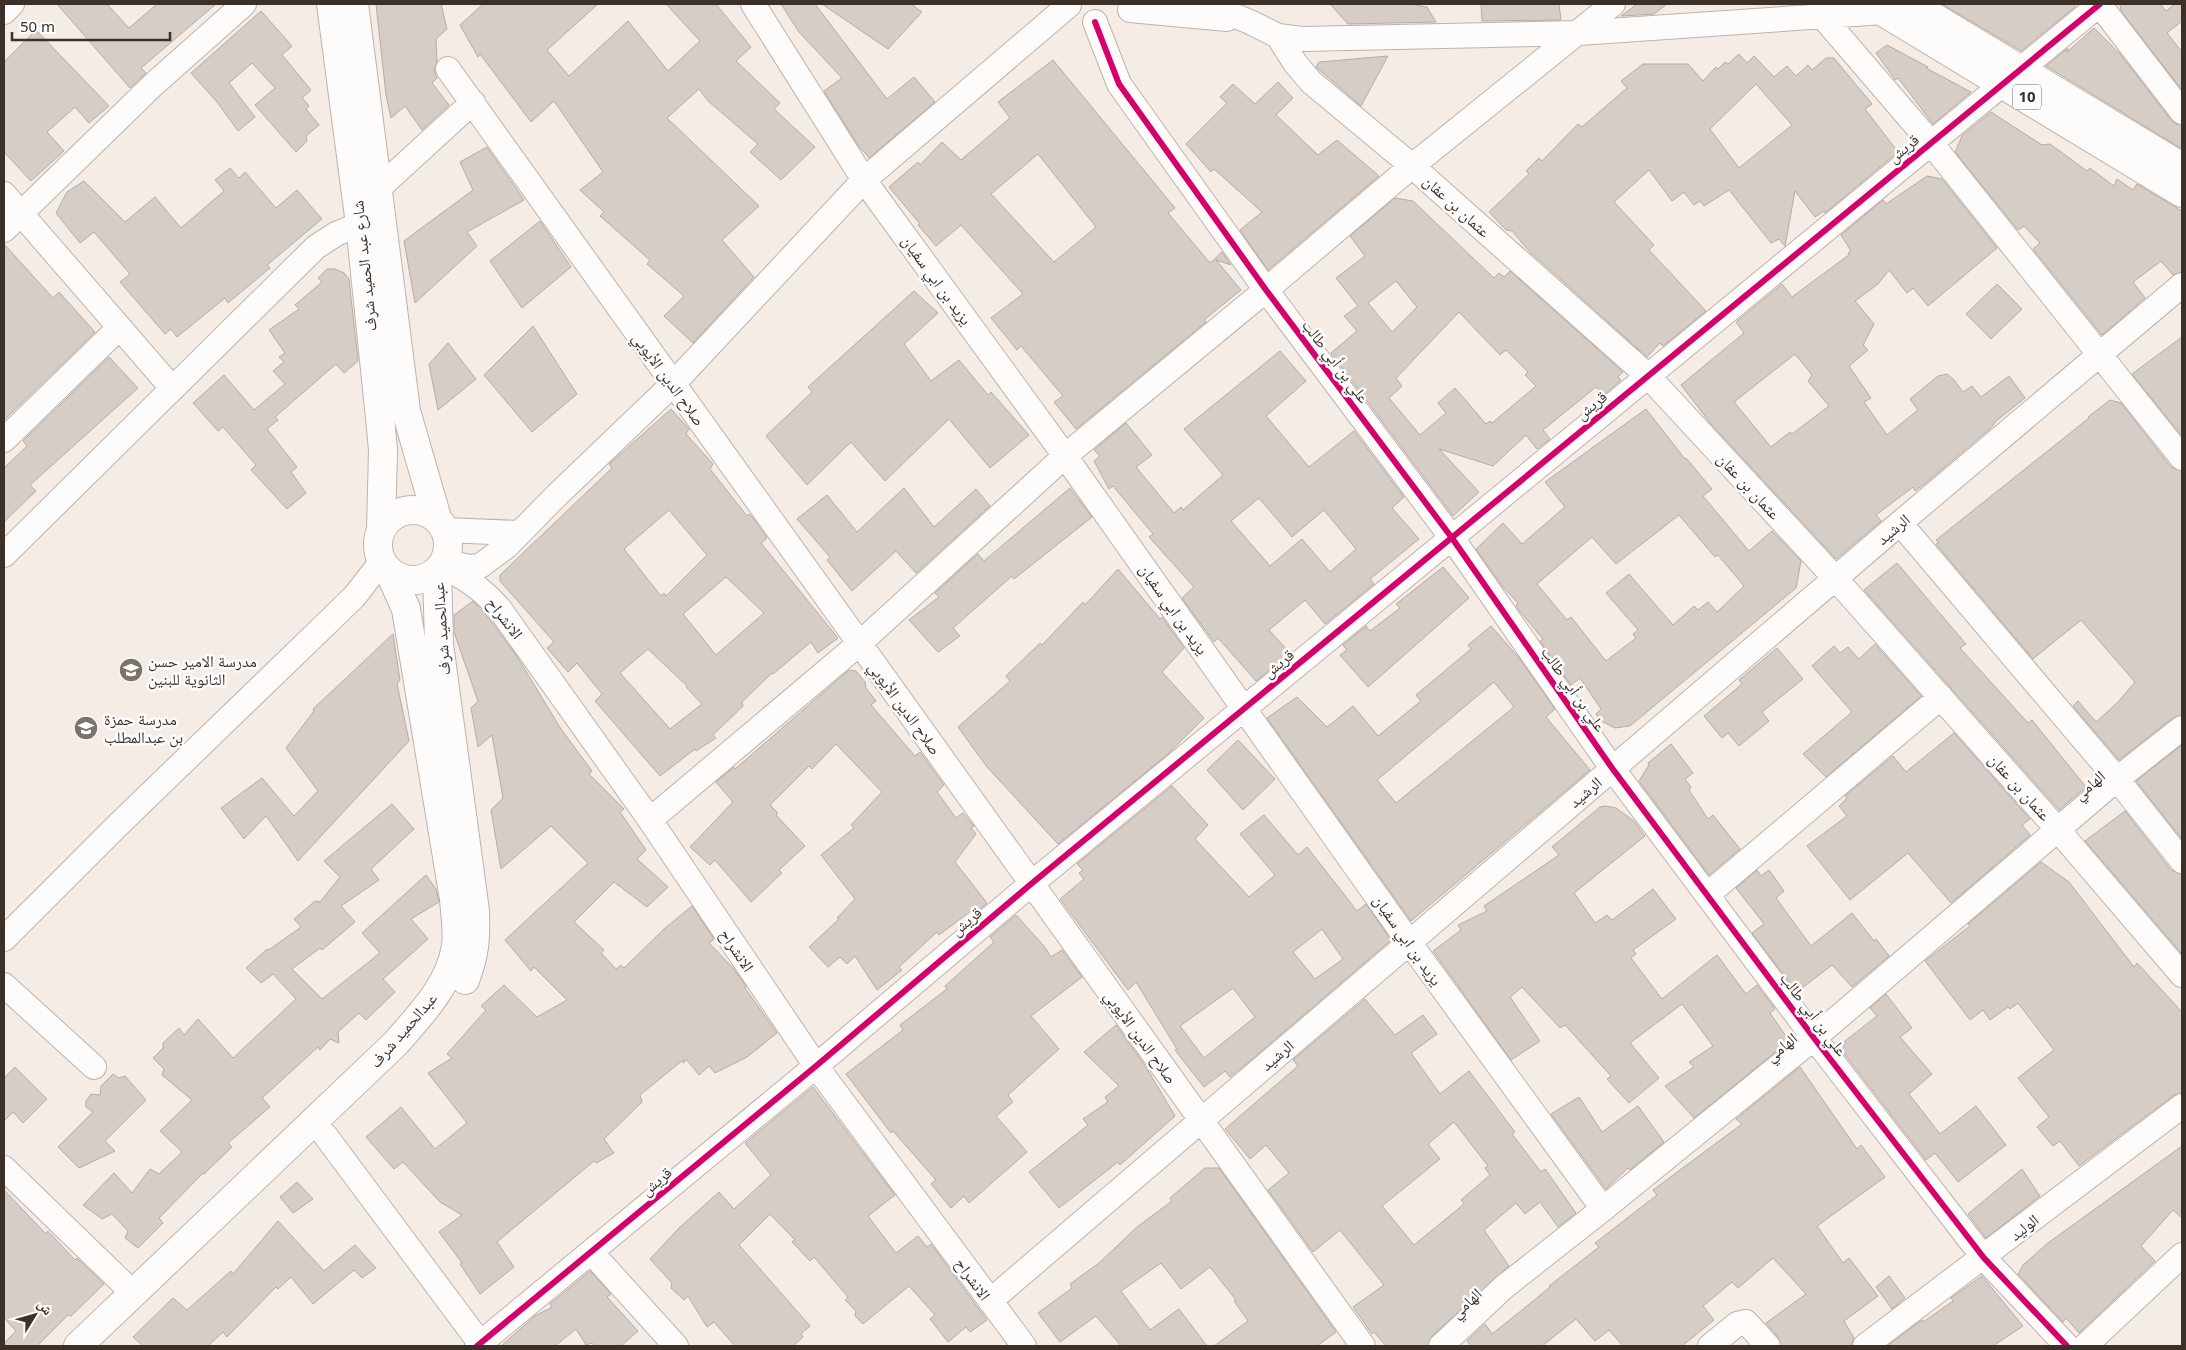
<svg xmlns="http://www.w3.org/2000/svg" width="2186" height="1350" font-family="'Noto Sans','Noto Naskh Arabic',sans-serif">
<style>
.building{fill:#d7cdc7;stroke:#b5aca6;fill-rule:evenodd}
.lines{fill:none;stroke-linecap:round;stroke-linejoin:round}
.minor-casing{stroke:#bcb3ac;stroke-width:26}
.major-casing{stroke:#bcb3ac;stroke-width:30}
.highway-casing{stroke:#bcb3ac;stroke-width:30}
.minor{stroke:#fefcfb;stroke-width:24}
.major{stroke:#fefcfb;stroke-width:28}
.highway{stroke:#fefcfb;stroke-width:28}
.cycleway-casing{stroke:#fcfcfc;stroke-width:9}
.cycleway{stroke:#d6006c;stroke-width:6}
.labels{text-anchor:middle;stroke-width:5;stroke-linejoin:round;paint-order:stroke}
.shield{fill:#fcfcfc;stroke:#766e68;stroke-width:1}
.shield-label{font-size:15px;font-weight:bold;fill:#3c3129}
.street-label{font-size:16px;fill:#3c3129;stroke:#fcfcfc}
.poi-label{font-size:16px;fill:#3c3129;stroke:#fcfcfc;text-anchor:start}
</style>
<rect width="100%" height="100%" fill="#f5ece5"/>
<path class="building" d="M57,4H107L129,28L157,4H216L141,68L146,73L130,88Z
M376,4H441L447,29L436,39L437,61L434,70L437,78L432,83L449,105L422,130L405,106L391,118L386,95Z
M483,4H598L547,50L569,76L628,21L668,71L700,41L666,4H716L751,47L736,61L780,103L774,109L815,147L781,180L750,152L758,144L708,101L699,89L667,118L759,206L722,240L754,277L693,343L664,316L684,296L647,264L650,260L600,216L604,212L580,190L603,172L554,101L531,122L480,54L478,57L460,25Z
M781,4H815L887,99L914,77L935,102L869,158L858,145L824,91L842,78L799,32Z
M822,4H911L922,12L888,49Z
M1330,4H1410L1427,7L1436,22L1348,24Z
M1481,4H1559L1561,20L1482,21Z
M1637,4H1667L1654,14L1621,16Z
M1942,4H2075V7L2021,51Z
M2120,4H2160L2166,11L2175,4H2182V21L2167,33L2182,52V90L2121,11Z
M261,11L292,46L282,55L311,90L302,98L309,106L306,109L319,125L306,136L307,141L296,152L255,105L275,88L252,63L229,83L255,117L238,131L217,102L191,73Z
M2094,28L2120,54L2171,120L2176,124L2182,125V149L2046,66L2068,48L2067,52Z
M36,30L109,106L89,123L75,107L47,132L64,151L31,181L4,152V62Z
M1887,45L1928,67L1926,68L1971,92L1933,124L1898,78L1895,80L1894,78L1876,53Z
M1739,54L1747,63L1754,56L1774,77L1787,66L1796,76L1808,65L1812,70L1826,58H1834L1872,104L1865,109L1898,152L1825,213L1824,211L1815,217L1795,191L1785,246L1779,239L1771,243L1729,190L1704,206L1700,201L1694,205L1684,192L1672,201L1649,170L1614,202L1654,245L1649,250L1706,311L1663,346L1660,343L1647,357L1529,251L1512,231L1506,230L1489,212L1529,174L1526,171L1539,158L1542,161L1578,124L1582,127L1627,88L1621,81L1643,64H1688L1703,81L1716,67L1718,69L1725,62L1728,64ZM1756,84L1792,125L1739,168L1710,129Z
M1388,56L1361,106L1316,67L1319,62Z
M1053,60L1175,208L1168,213L1210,263L1222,252L1231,265L1216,260L1241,290L1204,320L1206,322L1076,429L1054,402L1063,396L1021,346L1017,350L991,318L1023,294L961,225L936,246L918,225L920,224L889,187L918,162L920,165L942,142L961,160L1010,118L998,102ZM1038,154L1096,227L1054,262L991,194Z
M1278,82L1293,98L1276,115L1318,155L1337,140L1379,176L1268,270L1240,230L1262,212L1214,169L1211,172L1186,144L1227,103L1220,97L1233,84L1255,104Z
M1991,112L2042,145L2050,144L2087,171L2090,168L2114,186L2117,179L2133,190L2137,184L2182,211V272L2173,275L2161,261L2133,282L2145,298L2102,335L2033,249L2040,243L2024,226L2018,230L1955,152L1962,136Z
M487,147L524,200L467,232L477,246L415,303L404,241L473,190L460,162Z
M230,168L239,178L245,172L276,208L297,190L322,219L267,265L270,268L228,303L225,298L177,337L171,329L165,334L120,282L130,274L94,232L80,243L56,213L67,192L84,181L125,222L155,197L181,228L224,191L215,180Z
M1927,176L1942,179L1997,248L1928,306L1913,288L1907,293L1889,270L1878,284L1855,301L1874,324L1863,345L1868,350L1849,366L1871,398L1864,402L1887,435L1918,410L1910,399L1938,376L1947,374L1954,380L1963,392L1972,386L1981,397L2009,376L2025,398L1995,422L1992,427L1927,482L1915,491L1913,487L1876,515L1881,521L1836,559L1711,424L1681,385L1744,333L1736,322L1782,284L1792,297L1850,254L1848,253L1851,251L1841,235L1883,200L1886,204ZM1795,354L1812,375L1808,381L1829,406L1792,434L1790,432L1771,447L1734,402Z
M1395,198L1413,201L1494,278L1499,273L1504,277L1510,271L1623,372L1618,377L1621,380L1604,395L1596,387L1543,430L1550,439L1537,449L1526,435L1493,466L1439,449L1479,492L1453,516L1331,353L1357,331L1344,316L1358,306L1336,278L1365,256L1350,236ZM1396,281L1417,307L1392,332L1368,303ZM1459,312L1500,355L1506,350L1528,372L1525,375L1536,386L1492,423L1490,421L1486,424L1455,388L1438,403L1446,413L1420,435L1389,398L1402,386L1396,378Z
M540,221L571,267L522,308L490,261Z
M4,244L53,298L59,292L95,332L4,420Z
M327,269H335L344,273L349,279L358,361L344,373L336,364L275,417L278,420L267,429L297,467L291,472L306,493L287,509L251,470L256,465L223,427L218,431L193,403L224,375L254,410L285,384L273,371L284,362L279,357L285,353L269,330L299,309L295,305L322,282L318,278Z
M1997,284L2022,309L1991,339L1966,314Z
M914,291L938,313L904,344L931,381L959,360L988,395L991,392L1029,435L990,468L949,419L885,481L851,442L807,485L766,436L812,392L808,387Z
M533,326L577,394L532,432L484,375Z
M2182,337V436L2132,374Z
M448,343L476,379L438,410L429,364Z
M1280,351L1306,381L1266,416L1309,467L1354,431L1404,497L1392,508L1419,539L1370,579L1374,584L1325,624L1305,600L1269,630L1290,653L1256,681L1218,638L1214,642L1182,598L1194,587L1149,537L1153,534L1113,486L1109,489L1094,461L1100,456L1094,450L1126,423L1152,455L1136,467L1174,513L1181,507L1183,510L1223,475L1184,429ZM1259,498L1292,537L1324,510L1356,549L1330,572L1302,539L1270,566L1231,521Z
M109,357L138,388L30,485L36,491L4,522V468L27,446L23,441Z
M2110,400L2121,403L2171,467L2182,471V715L2174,717L2119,760L2073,706L2078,701L2096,722L2118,702L2135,682L2081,620L2033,659L1936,544L1939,543L1936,540L2089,418L2088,417Z
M671,409L689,429L686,434L713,464L710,469L747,516L749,514L753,518L767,538L761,543L838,638L818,653L811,642L773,674L772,673L742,702L743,706L713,735L716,738L696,751L695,749L660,776L595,701L602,694L577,663L568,672L547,648L554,642L500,581V575L612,468L609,464ZM669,510L707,555L666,596L664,593L661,596L624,549ZM726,577L764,613L716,655L683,614ZM648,649L687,686L686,687L702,704L670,729L620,673Z
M1646,409L1685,459L1686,458L1712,489L1703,496L1749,551L1772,531L1801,561L1796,588L1630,726L1615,728L1601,721L1596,714L1601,709L1580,678L1571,685L1540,641L1543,639L1518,609L1516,605L1518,603L1503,587L1476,549L1503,523L1522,544L1565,507L1545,482ZM1679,515L1715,557L1718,555L1744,586L1717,612L1708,602L1698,610L1694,606L1673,625L1629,574L1606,593L1638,630L1633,634L1636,638L1606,661L1571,617L1567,620L1537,584L1592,537L1616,564Z
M904,488L934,527L976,489L990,506L916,573L896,551L852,591L827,560L830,557L797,519L827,495L857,532Z
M1070,488L1092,517L1014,579L1012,576L953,628L960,636L938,652L909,620L939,597L935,593L978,554L984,561Z
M1897,563L1966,644L1960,648L2028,723L2032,720L2086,787L2059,810L1864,590Z
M1443,567L1469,598L1368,687L1340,655L1347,650L1343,645L1366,626L1370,631L1400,608L1396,604Z
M1118,569L1160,619L1162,617L1184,648L1162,672L1204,718L1168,754L1058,844L987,767L958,727L1010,681L1006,676L1040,643L1042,645L1083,602L1085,605Z
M473,601L488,617L516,655L561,729L592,771L589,774L624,809L620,812L646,850L637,859L668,887L647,907L614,882L574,922L604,950L601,953L616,969L621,965L624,968L664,929L692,906L714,939L709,943L733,968L746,986L745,988L777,1033L747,1057L715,1073L709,1066L699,1075L687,1060L683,1063V1060L640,1095L642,1102L604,1139L614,1153L596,1163L594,1161L497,1242L514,1267L480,1294L460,1264L462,1263L439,1232L462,1215L440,1202L403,1162L394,1169L366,1137L401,1107L435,1149L467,1123L428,1073L452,1058L447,1054L486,1010L481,1006L504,985L537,1017L567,1000L534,967L531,971L505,940L588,863L551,826L501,869L491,810L503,798L492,735L478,747L471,708L478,701L454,632V615Z
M1491,626L1519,658L1555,709L1546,717L1590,770L1411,921L1267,718L1297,697L1327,727L1353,706L1378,736L1421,701L1416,695L1471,649L1468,645ZM1494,682L1514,707L1396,803L1377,780Z
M393,634L400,680L397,684L409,741L298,861L266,816L244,839L221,808L262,778L294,816L318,791L286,748L314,711L313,709Z
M1875,644L1921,696L1826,777L1803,754L1852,712L1812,666L1834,646L1840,653L1848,647L1859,659Z
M1777,648L1803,679L1762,712L1769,721L1739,746L1728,733L1722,738L1704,716L1742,684L1739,680Z
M849,670L856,671L865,682L866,688L876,701L871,705L915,756L920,752L944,785L937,792L956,818L963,813L974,826L971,828L976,834L955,862L987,903L973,915L971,911L939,935L937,932L899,967L902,970L877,990L855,956L847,964L840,957L828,967L809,947L839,919L837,918L855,899L821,855L854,828L851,825L882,792L836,744L812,769L809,766L770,805L778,813L776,815L805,846L779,870L782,873L751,902L715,860L710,865L690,847L733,802L716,782L734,767L735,769Z
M1954,733L2030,819L2022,825L2030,835L1951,903L1908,853L1850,900L1807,846L1847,816L1839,806L1847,798L1845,796L1893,756L1906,772Z
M1238,740L1275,779L1243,810L1207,770Z
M1671,744L1693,773L1685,779L1691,787L1689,790L1708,819L1713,815L1740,849L1709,875L1639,781L1649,765L1648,763Z
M2182,745V839L2136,781Z
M1172,786L1208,825L1195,839L1249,897L1275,875L1240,834L1264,815L1298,855L1307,847L1357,911L1366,904L1391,940L1245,1065L1230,1077L1225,1071L1204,1087L1175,1050L1177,1049L1136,982L1128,990L1060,899L1084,879L1079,873L1083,870L1077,864ZM1322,929L1343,959L1315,979L1293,952ZM1233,988L1255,1017L1204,1058L1180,1026Z
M392,804L414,829L371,869L379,880L341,906L355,922L322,950L320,948L292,969L322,999L380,953L362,933L426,875L436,889L439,902L411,919L428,939L383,979L395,992L366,1020L359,1013L338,1032L339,1043L330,1039L320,1050L318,1047L262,1098L270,1107L228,1143L232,1147L204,1174L203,1173L159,1218L163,1223L138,1248L125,1238L128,1231L112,1214L102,1219L83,1205L114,1173L132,1193L150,1169L159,1174L182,1152L160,1131L192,1100L162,1075L164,1069L153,1058L163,1048V1043L179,1028L184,1035L198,1019L233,1058L296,999L273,974L261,983L246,968L266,950L270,949L301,927L294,919L315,901L320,902L340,877L324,861Z
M1605,806L1616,808L1634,821L1645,836L1574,893L1595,923L1607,915L1612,920L1653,889L1676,919L1633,950L1636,954L1631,958L1662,999L1717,955L1746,994L1757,985L1775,1009L1770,1013L1788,1039L1783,1043L1784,1045L1694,1118L1665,1086L1694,1067L1689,1062L1713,1046L1682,1004L1630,1043L1659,1078L1629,1103L1607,1079L1611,1076L1565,1025L1560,1028L1522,987L1510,997L1540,1041L1511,1060L1433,951L1461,930L1458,925L1487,911L1484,906L1559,855L1552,847L1600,807Z
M2125,811L2171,870L2182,874V954L2085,841Z
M2041,862L2069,882L2134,967L2137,963L2182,1012V1093L2174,1095L2079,1166L2060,1141L2053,1146L2037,1127L2049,1117L2018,1078L2054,1050L2018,1003L2010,1009L2008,1007L1990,1020L1983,1010L1970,1020L1925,961L1970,926L1968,924Z
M1757,870L1761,876L1769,870L1784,891L1776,898L1811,946L1852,913L1874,941L1876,939L1889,956L1852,987L1832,965L1797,992L1752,933L1764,924L1736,888Z
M1016,915L1044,946L1051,957L1062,950L1082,977L1031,1016L1059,1049L1008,1095L1013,1102L996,1116L1027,1152L969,1203L964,1196L951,1208L931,1184L936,1180L893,1131L891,1133L846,1074L903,1030L900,1025L947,989L945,986L994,942L990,937Z
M1886,994L1912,1028L1900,1037L1932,1074L1909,1094L1940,1134L1976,1106L2006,1145L1958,1182L1935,1153L1926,1160L1842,1051L1845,1041L1877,1016L1870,1008Z
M1365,999L1395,1035L1423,1015L1437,1034L1411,1053L1440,1094L1469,1071L1515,1132L1512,1134L1541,1172L1545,1169L1576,1213L1558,1227L1540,1202L1525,1214L1516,1203L1484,1230L1509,1266L1432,1336L1428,1346H1386L1374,1332L1372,1334L1353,1307L1384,1285L1340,1230L1313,1252L1268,1190L1289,1173L1266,1145L1250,1159L1225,1129L1298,1066L1293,1060ZM1454,1122L1488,1166L1485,1168L1490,1175L1461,1200L1464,1204L1414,1245L1382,1206L1440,1159L1428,1144Z
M1116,1025L1146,1067L1175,1116L1120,1165L1118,1162L1059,1208L1029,1172L1088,1125L1083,1119L1108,1102L1105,1097L1119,1086L1084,1052Z
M15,1067L47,1099L23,1123L13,1112L4,1121V1078Z
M1800,1067L1857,1149L1861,1145L1885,1177L1817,1226L1843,1263L1849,1258L1878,1296L1844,1321L1854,1338L1851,1346H1781L1778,1337L1766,1323L1806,1294L1773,1258L1738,1288L1732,1282L1703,1306L1714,1320L1682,1346H1623L1609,1330L1595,1341L1576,1319L1542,1346H1471L1467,1341L1485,1324L1492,1334L1522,1310L1550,1287L1549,1286L1599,1247L1595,1243L1657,1195L1653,1190L1742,1124L1736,1119Z
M113,1074L119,1078L125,1076L146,1100L105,1141L115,1151L79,1168L58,1147L93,1112L86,1107V1101L91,1094L100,1095L101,1086Z
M813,1087L895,1195L868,1216L896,1253L918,1236L927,1247L931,1244L987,1320L970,1332L966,1327L948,1342L930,1319L935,1315L909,1286L863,1324L855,1316L856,1311L845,1300L848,1297L814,1257L810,1261L792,1242L795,1240L770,1214L739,1245L810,1326L801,1334L803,1337L793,1346H735L714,1322L707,1327L688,1296L684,1300L671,1288L672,1283L650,1259L679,1228L719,1192L734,1209L771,1175L745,1143Z
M1579,1097L1602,1132L1638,1106L1664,1142L1630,1170L1628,1168L1606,1189L1551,1114Z
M2182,1146V1218L2173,1210L2141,1246L2155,1261L2079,1333L2066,1318L2063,1322L2018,1274L2023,1265L2048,1243Z
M1205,1168H1219L1336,1332L1317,1346H1214L1248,1321L1234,1301L1236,1300L1210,1267L1181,1289L1161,1263L1121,1291L1150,1330L1179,1309L1207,1346H1121L1096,1316L1060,1342L1038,1313L1072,1288L1070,1284L1099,1263L1137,1227L1172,1201L1170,1198Z
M2022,1169L2040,1196L1986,1238L1968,1214Z
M297,1182L313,1199L293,1213L280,1197Z
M4,1190L46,1234L48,1231L75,1260L77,1258L104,1284L71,1316L68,1315L37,1346H4V1343L16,1331L4,1318Z
M278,1221L324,1271L355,1245L376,1268L362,1278L354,1270L313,1304L291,1277L278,1289L276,1287L227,1337L223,1332L208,1346H143L133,1337L173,1298L187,1310L231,1271L233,1274Z
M590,1271L611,1294L607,1297L638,1331L621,1346H594L592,1343L586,1345L576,1329L555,1346H501L535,1316L552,1307L550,1304Z
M1889,1276L1905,1298L1892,1309L1876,1287Z
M1982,1276L2023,1326L1993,1346H1887L1922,1320L1923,1322L1953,1301L1951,1298Z"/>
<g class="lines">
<g class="minor-casing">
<path id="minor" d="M753,4L864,180L1065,456L1409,942L1603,1209
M1206,4L1250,22L1278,36L1302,39L1579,33L1884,12
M2099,4L2182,112
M1130,10L1227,19
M4,12L12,4
M1822,16L1931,143L2182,458
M1095,22L1119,84L1266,290L1452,538L1612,768L1814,1038L1984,1258L2067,1346
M1278,36L1295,63L1311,82L1412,166L1648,376L1835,578L2058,830L2182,975
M448,69L1363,1346
M378,189L473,102
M4,194L172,388
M4,230L154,84L244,4
M4,440L119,328
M1900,523L2117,779L2182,861
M445,530L519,533
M4,555L316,247L336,234L360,224
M447,562L469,567L480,566L507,546L556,496L673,384L864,180L1069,5
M441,567C465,576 482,589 499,608L650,820L816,1066L1024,1346
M650,820L860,643L1065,456L1266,290L1412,166L1613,4
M1707,895L1941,697
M4,939L119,824L354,597L382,561
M4,985L94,1067
M325,1135L480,1343
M4,1168L133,1293
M591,1252L676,1346
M990,1301L1900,523L2182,285
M477,1346L816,1066L1031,884L2100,4
M1441,1346L1504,1287L1603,1209L1814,1038L2117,779L2182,728
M1710,1346L1737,1324L1746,1322L1768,1346
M1865,1346L2182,1106
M2085,1346L2182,1255"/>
</g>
<g class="major-casing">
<path id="major" d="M331,4L360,224L380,418L383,450L381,530
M354,4L406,411L437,518
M378 545a35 35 0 1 1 70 0a35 35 0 1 1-70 0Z
M437,571L439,644L475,911C476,939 475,954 465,980
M78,1346L396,1043C421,1014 450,985 456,946C458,931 455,914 454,899L406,609L389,571"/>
</g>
<g class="highway-casing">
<path id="highway" d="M1870,4L2182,193
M1912,4L2182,167"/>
</g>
<use href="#minor" class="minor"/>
<use href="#major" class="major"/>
<use href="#highway" class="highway"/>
<g class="cycleway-casing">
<path id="cycleway" d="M1095,22L1119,84L1266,290L1452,538L1612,768L1814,1038L1984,1258L2067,1346
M477,1346L816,1066L1031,884L2100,4"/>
</g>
<use href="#cycleway" class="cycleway"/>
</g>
<defs>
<g id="school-disc" transform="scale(1.25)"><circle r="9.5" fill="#7d726b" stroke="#fcfcfc"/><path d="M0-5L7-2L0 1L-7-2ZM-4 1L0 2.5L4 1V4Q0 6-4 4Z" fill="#fff"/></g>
</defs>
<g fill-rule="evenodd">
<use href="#school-disc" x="131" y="670"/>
<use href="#school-disc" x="86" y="728"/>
</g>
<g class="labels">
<rect class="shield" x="2013" y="84.5" width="28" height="25" rx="4"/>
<g class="shield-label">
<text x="2027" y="102">10</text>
</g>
<g class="street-label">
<text transform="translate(1903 148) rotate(-39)" y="6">قريش</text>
<text transform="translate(1457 206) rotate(42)" y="6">عثمان بن عفان</text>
<text transform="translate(364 266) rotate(-96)" y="6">شارع عبد الحميد شرف</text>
<text transform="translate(937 280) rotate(54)" y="6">يزيد بن ابي سفيان</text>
<text transform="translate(1336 361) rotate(53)" y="6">علي بن أبي طالب</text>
<text transform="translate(669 379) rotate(54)" y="6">صلاح الدين الأيوبي</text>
<text transform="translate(1591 405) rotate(-39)" y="6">قريش</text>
<text transform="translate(1749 486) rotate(47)" y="6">عثمان بن عفان</text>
<text transform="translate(1893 529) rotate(-40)" y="6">الرشيد</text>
<text transform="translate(1174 609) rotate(55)" y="6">يزيد بن ابي سفيان</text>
<text transform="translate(505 618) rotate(52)" y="6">الانشراح</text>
<text transform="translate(441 629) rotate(-94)" y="6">عبدالحميد شرف</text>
<text transform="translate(1278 663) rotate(-39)" y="6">قريش</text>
<text transform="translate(1574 689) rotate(55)" y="6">علي بن أبي طالب</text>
<text transform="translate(905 708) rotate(54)" y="6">صلاح الدين الأيوبي</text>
<text transform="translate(2089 785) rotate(-41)" y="6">الهامي</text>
<text transform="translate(2020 787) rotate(48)" y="6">عثمان بن عفان</text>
<text transform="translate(1585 792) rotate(-41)" y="6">الرشيد</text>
<text transform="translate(966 921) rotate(-40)" y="6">قريش</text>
<text transform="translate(1408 940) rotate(55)" y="6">يزيد بن ابي سفيان</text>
<text transform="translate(737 950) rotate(56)" y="6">الانشراح</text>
<text transform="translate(1814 1014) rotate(53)" y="6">علي بن أبي طالب</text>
<text transform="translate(403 1030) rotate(-49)" y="6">عبدالحميد شرف</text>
<text transform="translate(1141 1037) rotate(54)" y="6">صلاح الدين الأيوبي</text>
<text transform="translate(1781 1047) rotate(-39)" y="6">الهامي</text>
<text transform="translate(1277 1055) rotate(-41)" y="6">الرشيد</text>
<text transform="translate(656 1181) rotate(-40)" y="6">قريش</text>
<text transform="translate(2024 1227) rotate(-38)" y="6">الوليد</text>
<text transform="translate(973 1279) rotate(54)" y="6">الانشراح</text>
<text transform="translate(1466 1303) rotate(-43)" y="6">الهامي</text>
</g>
<g class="poi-label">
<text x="148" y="667">مدرسة الامير حسن<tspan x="148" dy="18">الثانوية للبنين</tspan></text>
<text x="104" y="725">مدرسة حمزة<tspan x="104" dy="18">بن عبدالمطلب</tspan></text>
</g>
</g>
<rect width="2186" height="1350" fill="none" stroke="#3c3129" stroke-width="10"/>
<g transform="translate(35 1315) rotate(53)" stroke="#fcfcfc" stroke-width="4" paint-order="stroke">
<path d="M0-4L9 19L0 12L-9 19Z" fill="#3c3129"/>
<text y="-8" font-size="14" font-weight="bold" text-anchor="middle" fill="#3c3129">ش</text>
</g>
<path d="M12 32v8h158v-8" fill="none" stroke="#3c3129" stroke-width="2.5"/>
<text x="20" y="32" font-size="15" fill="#3c3129" stroke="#fcfcfc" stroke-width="4" paint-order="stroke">50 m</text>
</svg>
